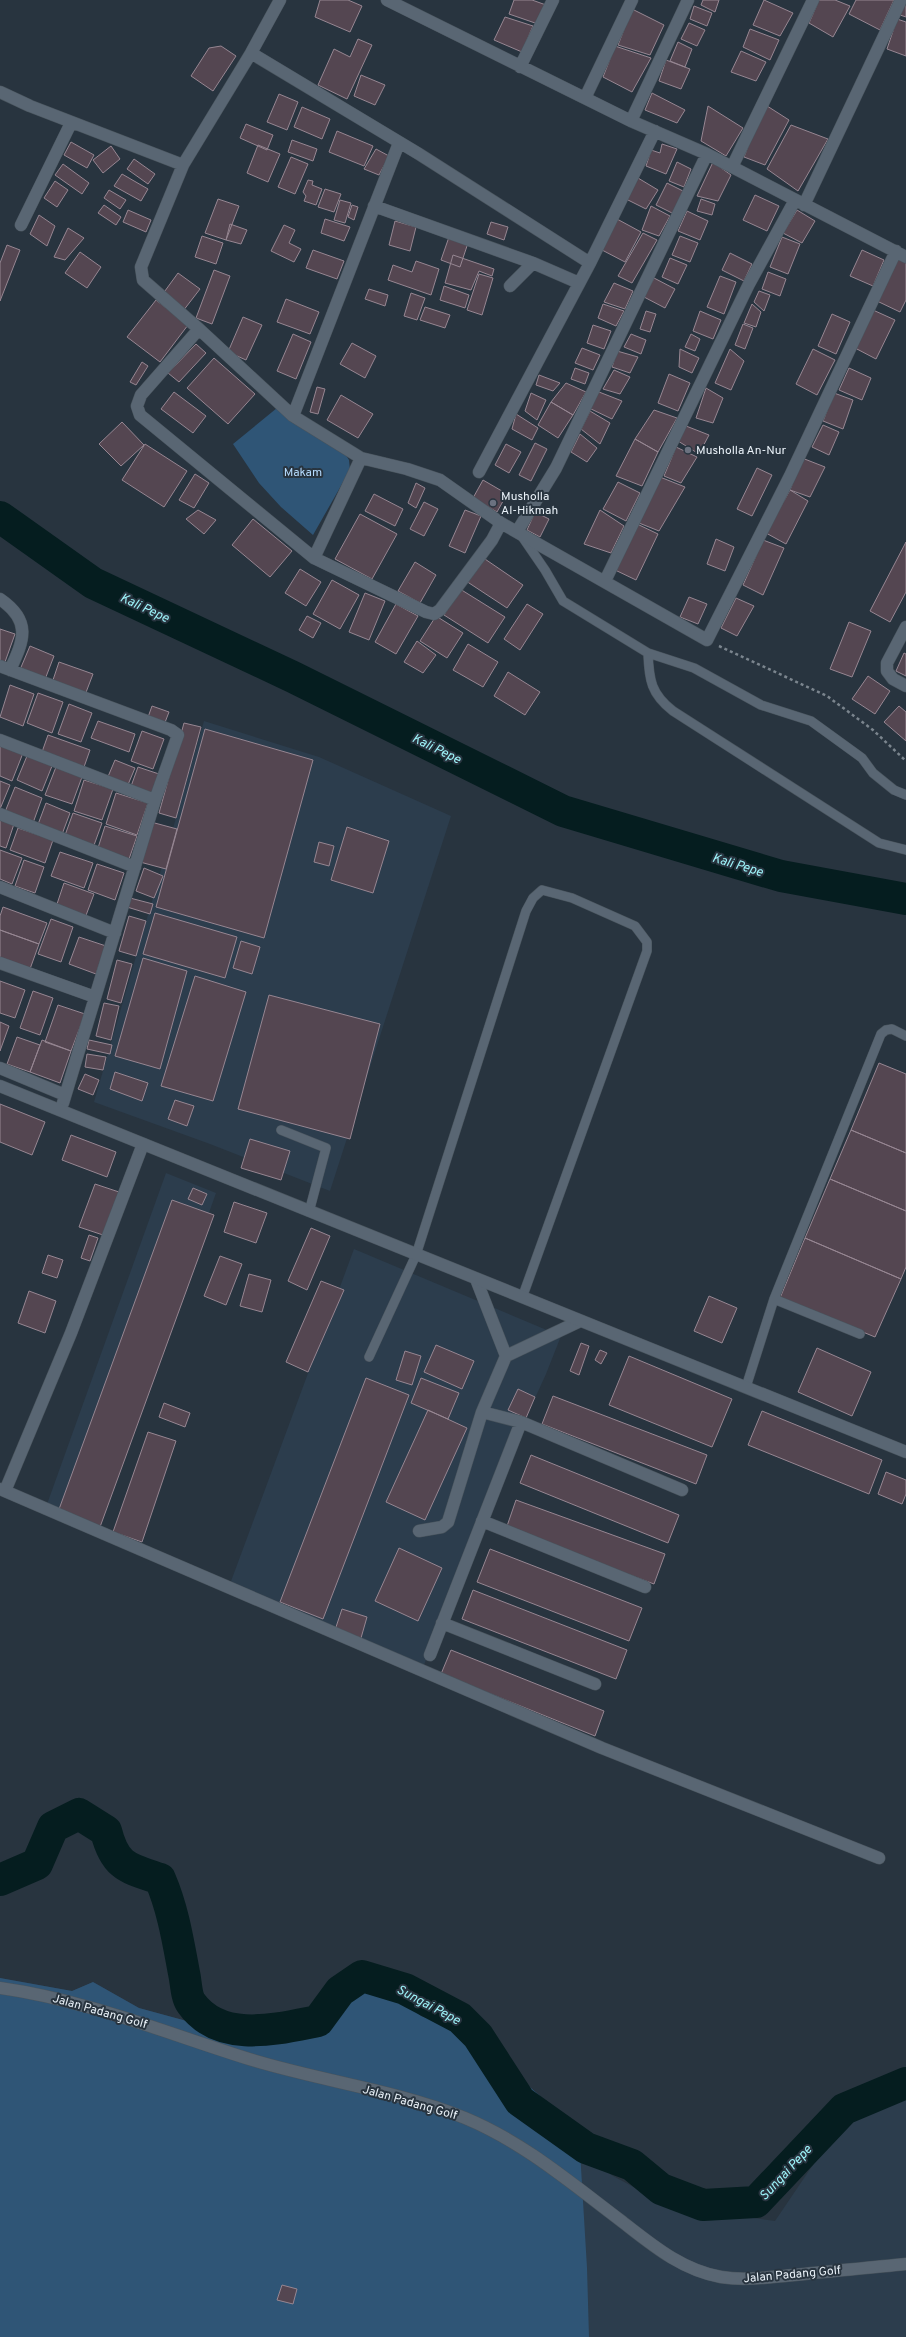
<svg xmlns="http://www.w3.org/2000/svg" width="906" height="2337" font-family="Overpass,sans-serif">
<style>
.built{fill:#2c3d4d}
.green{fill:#2f5576}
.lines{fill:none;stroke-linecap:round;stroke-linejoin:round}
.river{stroke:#051d1f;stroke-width:32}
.building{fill:#544651;stroke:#968692}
.lane-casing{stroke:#49545d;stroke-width:10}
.street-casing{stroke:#49545d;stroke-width:13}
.secondary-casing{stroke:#49545d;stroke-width:13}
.path{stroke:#7b858e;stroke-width:2.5;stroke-dasharray:3 3;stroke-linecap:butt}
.lane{stroke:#596673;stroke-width:9}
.street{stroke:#596673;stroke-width:12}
.secondary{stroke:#596673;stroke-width:12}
.worship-dot{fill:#6b7280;stroke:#28343f;stroke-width:1.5}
.labels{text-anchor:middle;stroke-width:4;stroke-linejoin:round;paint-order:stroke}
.poi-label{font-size:12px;fill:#eaf2f9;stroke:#28343f;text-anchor:start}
.park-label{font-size:12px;fill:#b4dafd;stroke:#28343f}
.street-label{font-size:12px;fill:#eaf2f9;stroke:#28343f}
.water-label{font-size:13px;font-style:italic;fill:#9ef5fb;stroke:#28343f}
</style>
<rect width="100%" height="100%" fill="#28343f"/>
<path class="built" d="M204,721L319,757L451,816L330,1191L210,1144L94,1102Z
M166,1173L216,1193L99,1524L46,1507Z
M354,1249L561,1336L546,1374L480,1519L424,1665L230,1584Z
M0,1978L72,1991L93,1982L139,2008L249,2038L270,2015L292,2025L312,2018L332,1995L346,1983L391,1992L421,2016L447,2026L524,2082L555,2109L545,2130L580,2151L613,2176L654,2198L696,2215L747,2217L775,2221L842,2122L906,2093V2337H0Z"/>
<path class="green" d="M277,408L344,452L349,460L350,470L313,535L281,507L259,483L233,444Z
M0,1978L72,1991L93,1982L139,2008L249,2038L270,2015L292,2025L312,2018L332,1995L346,1983L391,1992L421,2016L447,2026L524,2082L555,2109L545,2130L580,2151L587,2268L589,2337H0Z"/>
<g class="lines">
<path class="river" d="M0,517L93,583L293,677L563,811L781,876L906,899
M0,1880L37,1864L53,1827L79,1814L106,1831C115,1867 128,1868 160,1879C173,1909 178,1941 184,1973C186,1981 186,1996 191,2003C220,2044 277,2029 318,2021L340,1991L362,1976L405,1989L460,2018L478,2036L520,2101L586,2148L632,2165L661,2189L703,2205L756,2202L844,2109L906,2083"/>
</g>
<path class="building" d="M320,0H348L362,6L350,32L315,17Z
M514,0H532L546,5L538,24L509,14Z
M703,0H719L715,12L701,5Z
M764,0L793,13L780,36L753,25Z
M819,0H835L850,6L833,37L809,23Z
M856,0H894L880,30L849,14Z
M906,0V17L900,15Z
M694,6L712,13L707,26L690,19Z
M632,9L664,25L650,55L618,45Z
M505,17L533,26L522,52L494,40Z
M897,19L906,22V56L887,49Z
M689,23L705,30L697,46L681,39Z
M750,29L779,40L770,60L743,47Z
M358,39L372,45L347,99L318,85L334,49L350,57Z
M678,42L692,49L685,67L670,61Z
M221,46L236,56L213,91L191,76L209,48Z
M615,46L651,58L632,92L603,77Z
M741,51L766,62L756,81L731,72Z
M666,60L690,69L681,89L659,81Z
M361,75L385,85L375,105L354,96Z
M652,93L685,110L677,123L645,110Z
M279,94L298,102L287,130L267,122Z
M764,104L789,120L765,165L744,157Z
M708,106L743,128L726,156L701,141Z
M302,107L330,119L322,139L294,127Z
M246,124L273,135L267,150L240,138Z
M791,125L828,139L798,191L767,169Z
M337,131L373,146L364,166L329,152Z
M292,140L317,149L313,161L288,152Z
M71,142L94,155L87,168L64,155Z
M662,144L677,149L666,174L646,166L651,150L660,153Z
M258,145L280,154L268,182L247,173Z
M111,146L120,159L103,173L93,160Z
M376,149L389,156L379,175L364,169Z
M291,157L308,164L295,194L278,187Z
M134,159L155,174L148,184L127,169Z
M677,162L691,169L684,187L669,181Z
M713,162L731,175L718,201L697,196Z
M63,164L89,183L82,194L55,175Z
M122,174L148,189L141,201L114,186Z
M638,178L658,190L646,209L626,199Z
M308,180L313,181L312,185L322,189L316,205L304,201L306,196L303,192Z
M55,181L68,190L57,207L44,198Z
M667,183L683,191L674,214L656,205Z
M325,189L341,194L334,212L318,207Z
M109,190L126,200L120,209L104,198Z
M755,195L779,206L767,231L743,220Z
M218,199L239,206L226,240L205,233Z
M701,199L715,204L712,215L697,211Z
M340,200L351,203L345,223L334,220Z
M104,205L121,217L116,225L98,213Z
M352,205L358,207L354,220L348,217Z
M651,206L670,216L659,236L642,230Z
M128,210L151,220L146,232L123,222Z
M797,210L815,221L802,243L783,233Z
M687,211L708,221L700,240L678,231Z
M39,215L55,226L47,246L30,234Z
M325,219L350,227L344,241L321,233Z
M617,219L641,232L625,262L602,250Z
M395,221L416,227L410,251L389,245Z
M491,222L508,227L504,240L487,234Z
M230,224L247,230L241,244L226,240Z
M284,225L295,230L289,243L301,249L294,262L271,251Z
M68,228L84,238L65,260L54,257Z
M643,233L657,240L632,283L618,276Z
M202,236L223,243L216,264L195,257Z
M680,236L698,243L690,262L672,255Z
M449,237L468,243L460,267L441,260Z
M782,237L800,244L788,274L770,267Z
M7,245L20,250L0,301V263Z
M313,250L344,261L337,279L306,268Z
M862,250L884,260L873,286L850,276Z
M80,252L101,267L87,288L65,273Z
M730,253L752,264L744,281L722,270Z
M453,255L494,269L492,276L479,271L471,290L445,283Z
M897,256L906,261V300L900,312L877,301Z
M670,258L687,265L678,284L662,277Z
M416,261L439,269L431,295L388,280L393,265L412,272Z
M214,270L230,276L212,324L196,318Z
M768,272L786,279L780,296L762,289Z
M178,273L200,289L183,311L162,295Z
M479,274L493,278L482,315L467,310Z
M720,276L736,282L724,314L707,307Z
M654,278L675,289L665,308L644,297Z
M614,283L633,291L625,309L604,302Z
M444,286L469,295L465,308L440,300Z
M369,289L388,295L385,306L365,299Z
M759,291L770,295L764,311L754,302Z
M411,293L425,298L417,320L404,316Z
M286,299L319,312L310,334L277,322Z
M156,300L188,325L160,362L127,337Z
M603,304L624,311L616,326L598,318Z
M752,304L761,312L756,327L744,323Z
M425,307L450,315L445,328L420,320Z
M873,310L895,320L876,359L855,348Z
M646,311L656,314L650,332L640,329Z
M700,311L721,320L713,339L693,331Z
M832,314L850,322L836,354L818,346Z
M243,317L262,325L246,360L228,352Z
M743,324L753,328L745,349L735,345Z
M593,325L611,331L604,349L587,343Z
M293,334L311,342L296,379L277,371Z
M631,334L646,340L641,354L624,347Z
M691,334L700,339L695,351L685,347Z
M352,343L376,356L365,378L340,364Z
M196,344L206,353L179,382L168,373Z
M582,348L600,355L593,370L575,363Z
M680,349L699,358L692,373L679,367Z
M730,349L744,361L731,390L715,383Z
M813,349L835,360L817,395L796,384Z
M617,351L638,357L630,373L612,367Z
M214,358L255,394L228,424L187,388Z
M142,362L148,366L136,385L130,382Z
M575,368L589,373L585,384L571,379Z
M849,368L871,378L862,400L839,390Z
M614,370L630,377L620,394L603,389Z
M669,374L690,383L678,411L658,403Z
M539,375L560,383L553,391L536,385Z
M566,383L586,392L573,415L551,402Z
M317,387L325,389L318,414L310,412Z
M706,388L723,398L713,423L696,418Z
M174,392L206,416L193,433L161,409Z
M599,392L622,401L612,419L589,408Z
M531,393L546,400L537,420L525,411Z
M834,393L853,400L843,429L823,421Z
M341,395L373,414L358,438L327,420Z
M551,402L573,415L558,438L538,425Z
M654,410L677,418L658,452L635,439Z
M590,411L610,423L600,444L581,429Z
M516,414L538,428L532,440L512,429Z
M122,422L144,445L121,466L99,444Z
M823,425L839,432L829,455L812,447Z
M686,426L709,435L699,454L678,441Z
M580,434L597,448L587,462L571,452Z
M635,439L658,452L642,486L616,476Z
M535,443L547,449L531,481L519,475Z
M145,444L187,471L164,507L122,480Z
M506,444L521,452L509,473L495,465Z
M676,447L697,457L681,483L664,476Z
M802,458L825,467L810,497L790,490Z
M757,468L772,475L752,516L737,509Z
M195,474L209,483L194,508L179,500Z
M660,477L685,487L659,531L639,523Z
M483,480L507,494L497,512L473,498Z
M618,482L640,493L626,521L603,509Z
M416,483L425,488L416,508L408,503Z
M790,490L808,501L786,544L766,533Z
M374,494L403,509L395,526L365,511Z
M424,502L438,509L424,536L410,529Z
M198,510L216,520L204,534L186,519Z
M465,510L481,516L465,553L449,546Z
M600,510L624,526L611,553L584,544Z
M535,512L549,519L540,537L527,530Z
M360,514L397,534L372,579L335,559Z
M253,519L292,551L270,577L232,545Z
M635,523L658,534L636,580L613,569Z
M716,539L734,547L725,571L707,564Z
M763,540L784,548L763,595L743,585Z
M906,542V592L890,622L870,611Z
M482,557L523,585L507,608L466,581Z
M415,562L436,575L420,603L398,591Z
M300,569L321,582L306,606L285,593Z
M332,580L359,595L340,629L313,614Z
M460,589L505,617L488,643L444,615Z
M365,593L385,601L369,640L349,632Z
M689,597L707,604L698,624L680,617Z
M736,598L754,606L737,636L721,628Z
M396,604L418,616L396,654L375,642Z
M527,604L543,614L520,650L504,639Z
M307,616L321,623L313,638L299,630Z
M436,616L463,633L447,658L420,641Z
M849,622L871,631L852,677L830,669Z
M0,629L15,634L5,662L0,660Z
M417,641L436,655L423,673L404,662Z
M468,644L498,662L483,687L453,670Z
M30,646L54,656L44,682L19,672Z
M904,653L906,654V676L896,671Z
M59,662L93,674L85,695L52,683Z
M508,672L540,692L525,715L494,696Z
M868,676L890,691L875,714L852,699Z
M10,685L34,694L23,726L0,717Z
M38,693L63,702L52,733L27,723Z
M69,704L92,713L81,742L58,734Z
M152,706L169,712L164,725L147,720Z
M899,706L906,712V741L884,722Z
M98,721L135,734L129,752L91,738Z
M184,723L201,727L176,818L159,813Z
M205,729L313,760L264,938L156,907Z
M142,731L164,739L153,769L131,761Z
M48,735L90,750L84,767L42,752Z
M0,745L23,753L12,781L0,776Z
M27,756L52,766L42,791L17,780Z
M115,760L135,768L127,787L107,779Z
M56,767L82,777L72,804L45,795Z
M138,767L159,774L151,796L130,789Z
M84,780L113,789L102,820L74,811Z
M0,781L10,785L0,809Z
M15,787L42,798L33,823L5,812Z
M116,793L148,803L137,835L106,824Z
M46,803L70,813L61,837L37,827Z
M73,813L102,823L93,848L64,838Z
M0,819L14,824L6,848L0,846Z
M151,822L177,829L166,869L140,862Z
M105,826L137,836L128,862L97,851Z
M347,827L389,841L373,893L331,880Z
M18,828L53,840L45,863L10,850Z
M319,842L334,846L329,866L314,862Z
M0,850L22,858L12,884L0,879Z
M60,852L93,863L84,888L51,876Z
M24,860L44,867L35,893L15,886Z
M97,864L124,873L115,900L88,890Z
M144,868L163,876L154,898L136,891Z
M64,883L94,894L85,918L56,907Z
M130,898L153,904L150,914L127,907Z
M3,907L47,923L39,944L0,930V916Z
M155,913L237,937L225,978L143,954Z
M129,916L146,921L136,956L119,951Z
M51,919L73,927L61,962L38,954Z
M0,930L39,944L30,969L0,958Z
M79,937L106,946L96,974L69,964Z
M241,941L260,947L252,974L233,968Z
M143,958L187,971L160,1069L115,1056Z
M117,960L132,964L121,1003L107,999Z
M195,976L246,992L213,1101L161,1086Z
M0,981L25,990L15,1018L0,1013Z
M33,991L53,998L40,1035L20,1028Z
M269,995L380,1024L350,1139L238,1109Z
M104,1003L119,1006L111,1040L96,1036Z
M58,1005L85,1014L71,1051L45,1042Z
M0,1022L9,1026L0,1051Z
M17,1037L40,1045L30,1072L7,1064Z
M42,1040L71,1051L60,1083L30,1072Z
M89,1040L112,1045L110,1054L87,1049Z
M87,1054L106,1057L103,1070L85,1067Z
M879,1063L906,1074V1153L851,1130Z
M115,1072L148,1083L142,1101L110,1089Z
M85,1074L99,1080L93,1095L78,1089Z
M175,1100L194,1106L187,1126L168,1119Z
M0,1104L45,1122L32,1155L0,1142Z
M851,1130L906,1153V1211L830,1179Z
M71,1135L116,1152L107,1177L62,1160Z
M250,1139L290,1151L281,1180L241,1168Z
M830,1179L906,1211V1267L901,1279L805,1238Z
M95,1184L119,1192L103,1235L79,1227Z
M193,1188L207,1194L202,1205L188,1199Z
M172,1200L214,1215L100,1527L58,1512Z
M234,1202L267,1213L256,1243L224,1232Z
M311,1228L330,1236L307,1290L288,1281Z
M89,1235L98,1238L90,1261L81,1258Z
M805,1238L901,1279L875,1337L780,1298Z
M48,1255L63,1260L57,1278L42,1273Z
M220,1256L242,1264L226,1305L204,1296Z
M249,1274L271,1280L262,1312L240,1306Z
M321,1281L344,1290L308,1372L286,1362Z
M29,1291L56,1301L45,1333L18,1323Z
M709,1296L737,1308L722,1343L694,1331Z
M581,1343L589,1346L579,1375L570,1371Z
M436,1345L474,1361L462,1389L424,1372Z
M817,1348L871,1372L852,1416L798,1392Z
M600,1350L607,1353L601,1364L595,1360Z
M405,1351L421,1356L412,1385L396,1380Z
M629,1356L732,1399L712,1447L609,1405Z
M366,1378L409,1395L323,1619L280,1602Z
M421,1378L459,1393L448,1419L411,1403Z
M518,1389L535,1397L526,1418L508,1410Z
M553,1396L707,1455L696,1484L542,1424Z
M164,1403L190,1413L185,1427L159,1417Z
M428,1410L467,1428L425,1520L386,1502Z
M762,1411L882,1460L869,1494L748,1445Z
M148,1432L176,1441L142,1542L113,1532Z
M531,1455L679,1515L668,1543L520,1483Z
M886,1472L906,1480V1494L902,1504L878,1494Z
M516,1500L665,1554L654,1584L506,1529Z
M399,1548L442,1568L418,1621L375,1601Z
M490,1549L642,1608L629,1641L477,1582Z
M473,1590L627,1650L616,1679L462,1619Z
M342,1609L367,1617L361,1638L335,1630Z
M451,1650L604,1711L595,1736L441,1674Z
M282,2285L297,2289L293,2304L277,2300Z"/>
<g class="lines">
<g class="lane-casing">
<path id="lane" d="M521,535L545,570L563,601L648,653L694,668L761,705L811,721L862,758L873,773L894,790L906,795
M648,653C649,680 651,694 673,711L879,843L906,850
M281,1130L326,1148L309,1212
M774,1299L860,1334
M369,1357L416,1255L526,911L533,898L542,890L572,898L635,926L647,942V951L522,1298
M746,1387L774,1299L881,1034L886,1030L892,1029L906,1036"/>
</g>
<g class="street-casing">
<path id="street" d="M280,0L251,53L183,165L141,267L143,280L199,329L293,416L361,458L407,469L440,480L501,523L707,640L790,476L896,251
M387,0L631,121L707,154L906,257
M251,53L419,154L590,263L655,131
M520,67L553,0
M0,92L30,106L183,165
M585,98L632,0
M631,121L688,0
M732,167L813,0
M804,205L901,0
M374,206L533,263L579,283
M21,225L71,123
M510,286L533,263
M199,329L141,395L137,406L140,415L314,558L426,612L434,614L440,610L492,540L501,523
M293,416L399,143
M479,472L590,263
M518,530L556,468L707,154
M314,558L361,458
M605,581L749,284L795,200
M0,599C32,621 24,640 10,670
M906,627L887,663V671L893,679L906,686
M0,666L171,730L178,735L155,800L63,1103
M0,740L155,800
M0,814L135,867
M0,887L115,933
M0,963L95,997
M0,1068L65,1095
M506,1356L580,1321
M482,1412L521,1422L682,1490
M0,1489L602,1748L879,1858
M5,1491L71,1333L143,1144
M482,1521L645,1587
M419,1531L442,1527L448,1522L482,1412L506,1356L476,1279
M442,1623L595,1684
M430,1655L521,1422
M0,1988C86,2000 166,2033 249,2059C320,2081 396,2090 465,2118C523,2142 571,2183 620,2220C651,2244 681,2270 721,2277C745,2281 770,2277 794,2275C831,2271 869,2268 906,2264"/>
</g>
<g class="secondary-casing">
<path id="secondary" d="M0,1086L906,1452"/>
</g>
<path class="path" d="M719,646L827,696L873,730L906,761"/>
<use href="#lane" class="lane"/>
<use href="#street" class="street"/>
<use href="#secondary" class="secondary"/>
</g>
<g class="worship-dot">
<circle cx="688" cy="450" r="4"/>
<circle cx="493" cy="503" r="4"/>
</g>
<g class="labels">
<g class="poi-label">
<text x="696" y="454">Musholla An-Nur</text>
<text x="501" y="500">Musholla<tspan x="501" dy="14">Al-Hikmah</tspan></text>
</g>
<g class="park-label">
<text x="303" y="476">Makam</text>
</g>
<g class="street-label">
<text transform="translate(100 2011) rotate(16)" y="4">Jalan Padang Golf</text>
<text transform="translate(410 2102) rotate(16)" y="4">Jalan Padang Golf</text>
<text transform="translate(792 2274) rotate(-5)" y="4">Jalan Padang Golf</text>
</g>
<g class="water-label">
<text transform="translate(145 607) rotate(25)" y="5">Kali Pepe</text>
<text transform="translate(437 748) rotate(26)" y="5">Kali Pepe</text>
<text transform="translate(738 864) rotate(17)" y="5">Kali Pepe</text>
<text transform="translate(429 2004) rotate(28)" y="5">Sungai Pepe</text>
<text transform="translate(785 2172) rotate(-47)" y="5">Sungai Pepe</text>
</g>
</g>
</svg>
